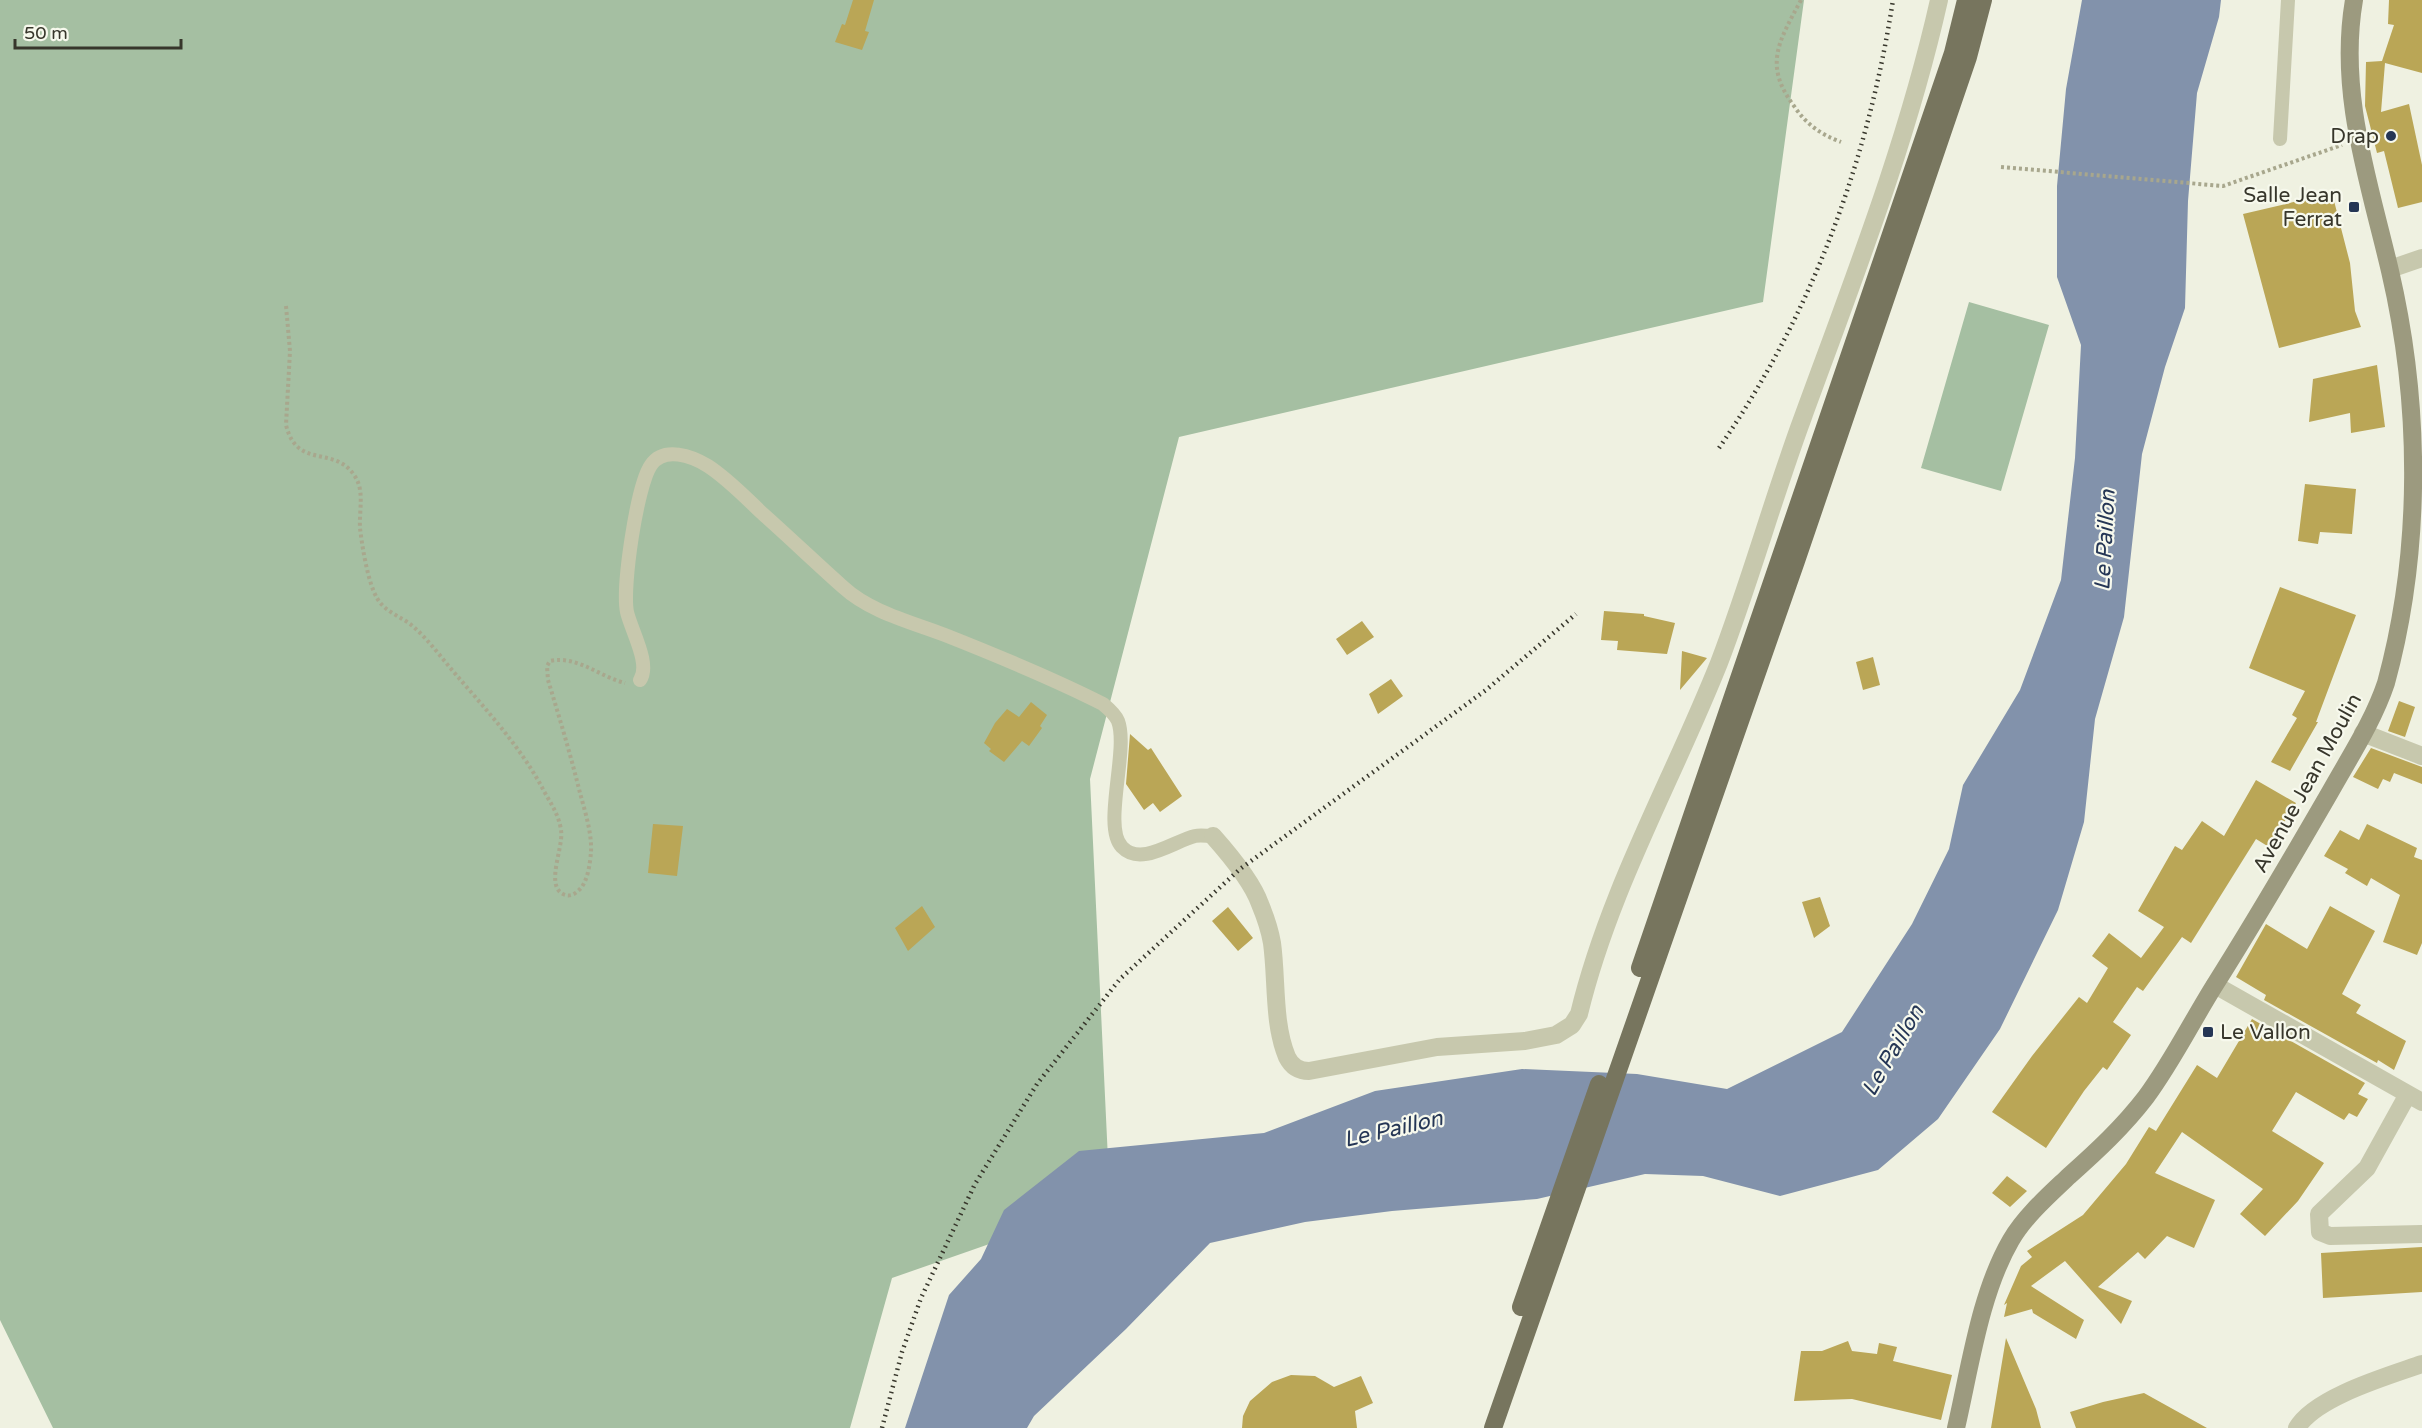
<svg xmlns="http://www.w3.org/2000/svg" width="2422" height="1428" font-family="'Varela Round',sans-serif">
<style>
.green{fill:#a5bfa2}
.water{fill:#8292ab}
.building{fill:#baa656}
.lines{fill:none;stroke-linecap:round;stroke-linejoin:round}
.path{stroke:#a8a78d;stroke-width:4;stroke-dasharray:3 3;stroke-linecap:butt}
.lane{stroke:#c7c8ad;stroke-width:14}
.street{stroke:#c7c8ad;stroke-width:18}
.secondary{stroke:#9c9a7f;stroke-width:18}
.primary{stroke:#77755e;stroke-width:18}
.rail{stroke:#37362b;stroke-width:4.5;stroke-dasharray:1.5 4.5;stroke-linecap:butt}
.poi-dot{fill:#253655;stroke:#f7f9ed;stroke-width:2}
.labels{text-anchor:middle;stroke-width:4.5;stroke-linejoin:round;paint-order:stroke}
.poi-label{font-size:21px;fill:#37362b;stroke:#f7f9ed;text-anchor:end}
.street-label{font-size:21px;fill:#37362b;stroke:#f7f9ed}
.water-label{font-size:22px;font-style:italic;fill:#253655;stroke:#f7f9ed}
</style>
<rect width="100%" height="100%" fill="#eff1e1"/>
<path class="green" d="M0,0H1804L1763,302L1179,437L1090,779L1110,1202L892,1278L850,1428H53L0,1320Z
M1969,302L2049,325L2001,491L1921,468Z"/>
<path class="water" d="M2082,0H2221L2219,17L2197,93L2188,201L2185,308L2165,367L2142,454L2124,617L2095,719L2084,822L2058,910L2000,1029L1938,1119L1878,1170L1780,1196L1703,1176L1645,1174L1537,1199L1392,1211L1305,1222L1210,1243L1126,1329L1034,1416L1027,1428H905L949,1295L981,1259L1004,1210L1079,1151L1264,1133L1375,1091L1522,1069L1637,1074L1727,1089L1842,1032L1912,924L1949,849L1963,785L2020,690L2061,580L2075,458L2081,345L2057,277V186L2066,89Z"/>
<path class="building" d="M853,0H874L865,31L869,32L862,50L835,42L842,24L845,25Z
M2389,0H2422V73L2385,63L2381,112L2409,104L2422,165V202L2398,208L2384,151L2377,153L2365,106L2366,62L2382,61L2394,25L2388,24Z
M2332,193L2350,263L2355,311L2361,327L2279,348L2243,214Z
M2377,365L2385,427L2351,433L2350,413L2309,422L2313,379Z
M2305,484L2356,489L2352,534L2320,532L2318,544L2298,541Z
M2280,587L2356,615L2316,722H2318L2290,771L2271,762L2297,718L2292,715L2305,691L2249,668Z
M1604,611L1644,614V616L1675,623L1667,654L1617,650L1618,641L1601,640Z
M1362,621L1374,637L1347,655L1336,639Z
M1682,651L1707,658L1680,690Z
M1873,657L1880,685L1863,690L1856,662Z
M1391,679L1403,696L1378,714L1369,694Z
M2399,701L2415,707L2405,737L2388,731Z
M1031,702L1047,715L1040,726L1042,728L1029,746L1022,741L1004,762L989,751L991,749L984,743L995,723L1007,709L1019,717Z
M1130,734L1148,750L1151,748L1182,796L1160,812L1153,803L1144,810L1126,784Z
M2371,748L2422,767V784L2394,773L2390,782L2383,779L2378,789L2353,777Z
M2256,780L2296,803L2269,847L2256,839L2191,943L2182,937L2143,991L2137,987L2113,1022L2131,1035L2107,1070L2103,1067L2084,1091L2046,1148L1992,1112L2032,1056L2079,997L2087,1003L2108,968L2092,956L2109,933L2141,958L2164,927L2138,911L2175,846L2182,850L2202,821L2224,836Z
M653,824L683,826L677,876L648,873Z
M2367,824L2417,848L2414,857L2422,860V943L2417,955L2383,942L2400,895L2371,878L2367,886L2345,873L2348,869L2324,856L2340,830L2359,840Z
M1820,897L1830,926L1814,938L1802,902Z
M922,906L935,927L908,951L895,928Z
M2330,906L2375,931L2342,994L2361,1005L2356,1013L2406,1041L2394,1070L2378,1060L2377,1063L2264,1000L2266,995L2236,977L2266,924L2307,949Z
M1228,907L1253,938L1238,951L1212,921Z
M2252,1019L2365,1083L2358,1094L2368,1099L2357,1117L2349,1113L2344,1120L2296,1092L2272,1131L2324,1163L2298,1201L2265,1236L2240,1214L2263,1189L2182,1132L2155,1173L2215,1200L2194,1248L2167,1236L2145,1259L2138,1252L2098,1287L2132,1301L2121,1324L2065,1261L2031,1286L2084,1320L2076,1339L2033,1313L2032,1309L2004,1317L2007,1303L2004,1305L2021,1266L2032,1257L2027,1251L2083,1215L2126,1164L2149,1127L2156,1131L2197,1065L2217,1078Z
M2007,1176L2027,1191L2010,1207L1992,1193Z
M2422,1247V1292L2323,1298L2321,1253Z
M2006,1338L2036,1409L2041,1428H1991Z
M1848,1341L1852,1351L1877,1354L1879,1343L1897,1347L1893,1361L1952,1375L1941,1420L1852,1399L1794,1401L1801,1351H1822Z
M1291,1375L1315,1376L1334,1387L1361,1376L1373,1403L1355,1411L1357,1428H1242L1243,1416L1250,1401L1272,1382Z
M2144,1393L2207,1428H2076L2070,1412L2103,1402Z"/>
<g class="lines">
<path class="path" d="M1801,0C1779,41 1763,65 1794,106C1806,124 1820,134 1841,142
M2001,167L2223,186L2342,145
M286,306L290,351L286,425C297,470 334,445 354,475C365,490 359,510 360,528C362,546 368,583 377,598C385,613 404,617 416,629C431,643 444,661 458,677C489,713 523,750 545,793C552,805 559,816 561,830C564,847 545,885 563,894C569,897 574,895 579,890C588,882 590,863 591,852C592,831 584,809 579,789C570,753 559,716 548,680L547,666L550,661C577,655 600,677 625,683"/>
<path class="lane" d="M2280,139L2288,0
M640,680C651,664 631,630 627,612C622,587 637,485 651,465C664,446 692,456 708,466C728,479 746,498 763,514C790,538 816,563 843,587C870,612 911,622 945,635C998,656 1052,678 1103,704C1109,709 1115,714 1118,721C1129,750 1102,827 1122,847C1141,867 1174,841 1195,836C1200,835 1207,836 1213,836"/>
<path class="street" d="M2390,269L2422,258
M2363,733L2422,756
M1213,836C1229,854 1252,881 1260,904C1265,916 1270,931 1272,943C1277,979 1273,1024 1287,1057C1292,1067 1299,1071 1309,1071L1437,1047L1525,1041L1556,1035L1572,1025L1579,1014C1609,890 1672,781 1719,663C1750,582 1773,498 1803,417C1853,280 1907,143 1939,0
M2215,985L2422,1102
M2408,1094L2367,1168L2319,1214L2320,1232L2330,1236L2422,1234
M2297,1428C2315,1397 2388,1376 2422,1364"/>
<path class="secondary" d="M1956,1428C1970,1368 1980,1293 2011,1240C2025,1216 2049,1195 2069,1176C2097,1151 2123,1127 2146,1097C2172,1062 2192,1021 2216,983C2255,921 2292,858 2329,794C2349,758 2373,722 2386,683C2422,551 2421,404 2390,271C2369,181 2338,93 2354,0"/>
<path class="primary" d="M1640,968L1953,53L1966,0
M1521,1307L1599,1084
M1493,1428L1796,561L1968,57L1983,0"/>
<path class="rail" d="M1719,448C1812,314 1868,161 1893,0
M882,1428L902,1352L921,1298L975,1184L1037,1084L1120,979L1240,869L1486,690L1576,614"/>
</g>
<g class="poi-dot">
<circle cx="2391" cy="136" r="6"/>
<rect x="2348" y="201" width="12" height="12" rx="3"/>
<rect x="2202" y="1026" width="12" height="12" rx="3"/>
</g>
<g class="labels">
<g class="poi-label">
<text x="2379" y="143">Drap</text>
<text x="2342" y="202">Salle Jean<tspan x="2342" dy="24">Ferrat</tspan></text>
<text x="2220" y="1039" text-anchor="start">Le Vallon</text>
</g>
<g class="street-label">
<text transform="translate(2307 783) rotate(-61)" y="7">Avenue Jean Moulin</text>
</g>
<g class="water-label">
<text transform="translate(2104 540) rotate(-87)" y="8">Le Paillon</text>
<text transform="translate(1892 1050) rotate(-60)" y="8">Le Paillon</text>
<text transform="translate(1393 1128) rotate(-13)" y="8">Le Paillon</text>
</g>
</g>
<path d="M15 39v9h166v-9" fill="none" stroke="#37362b" stroke-width="3"/>
<text x="24" y="39" font-size="18" fill="#37362b" stroke="#f7f9ed" stroke-width="4.5" paint-order="stroke">50 m</text>
</svg>
